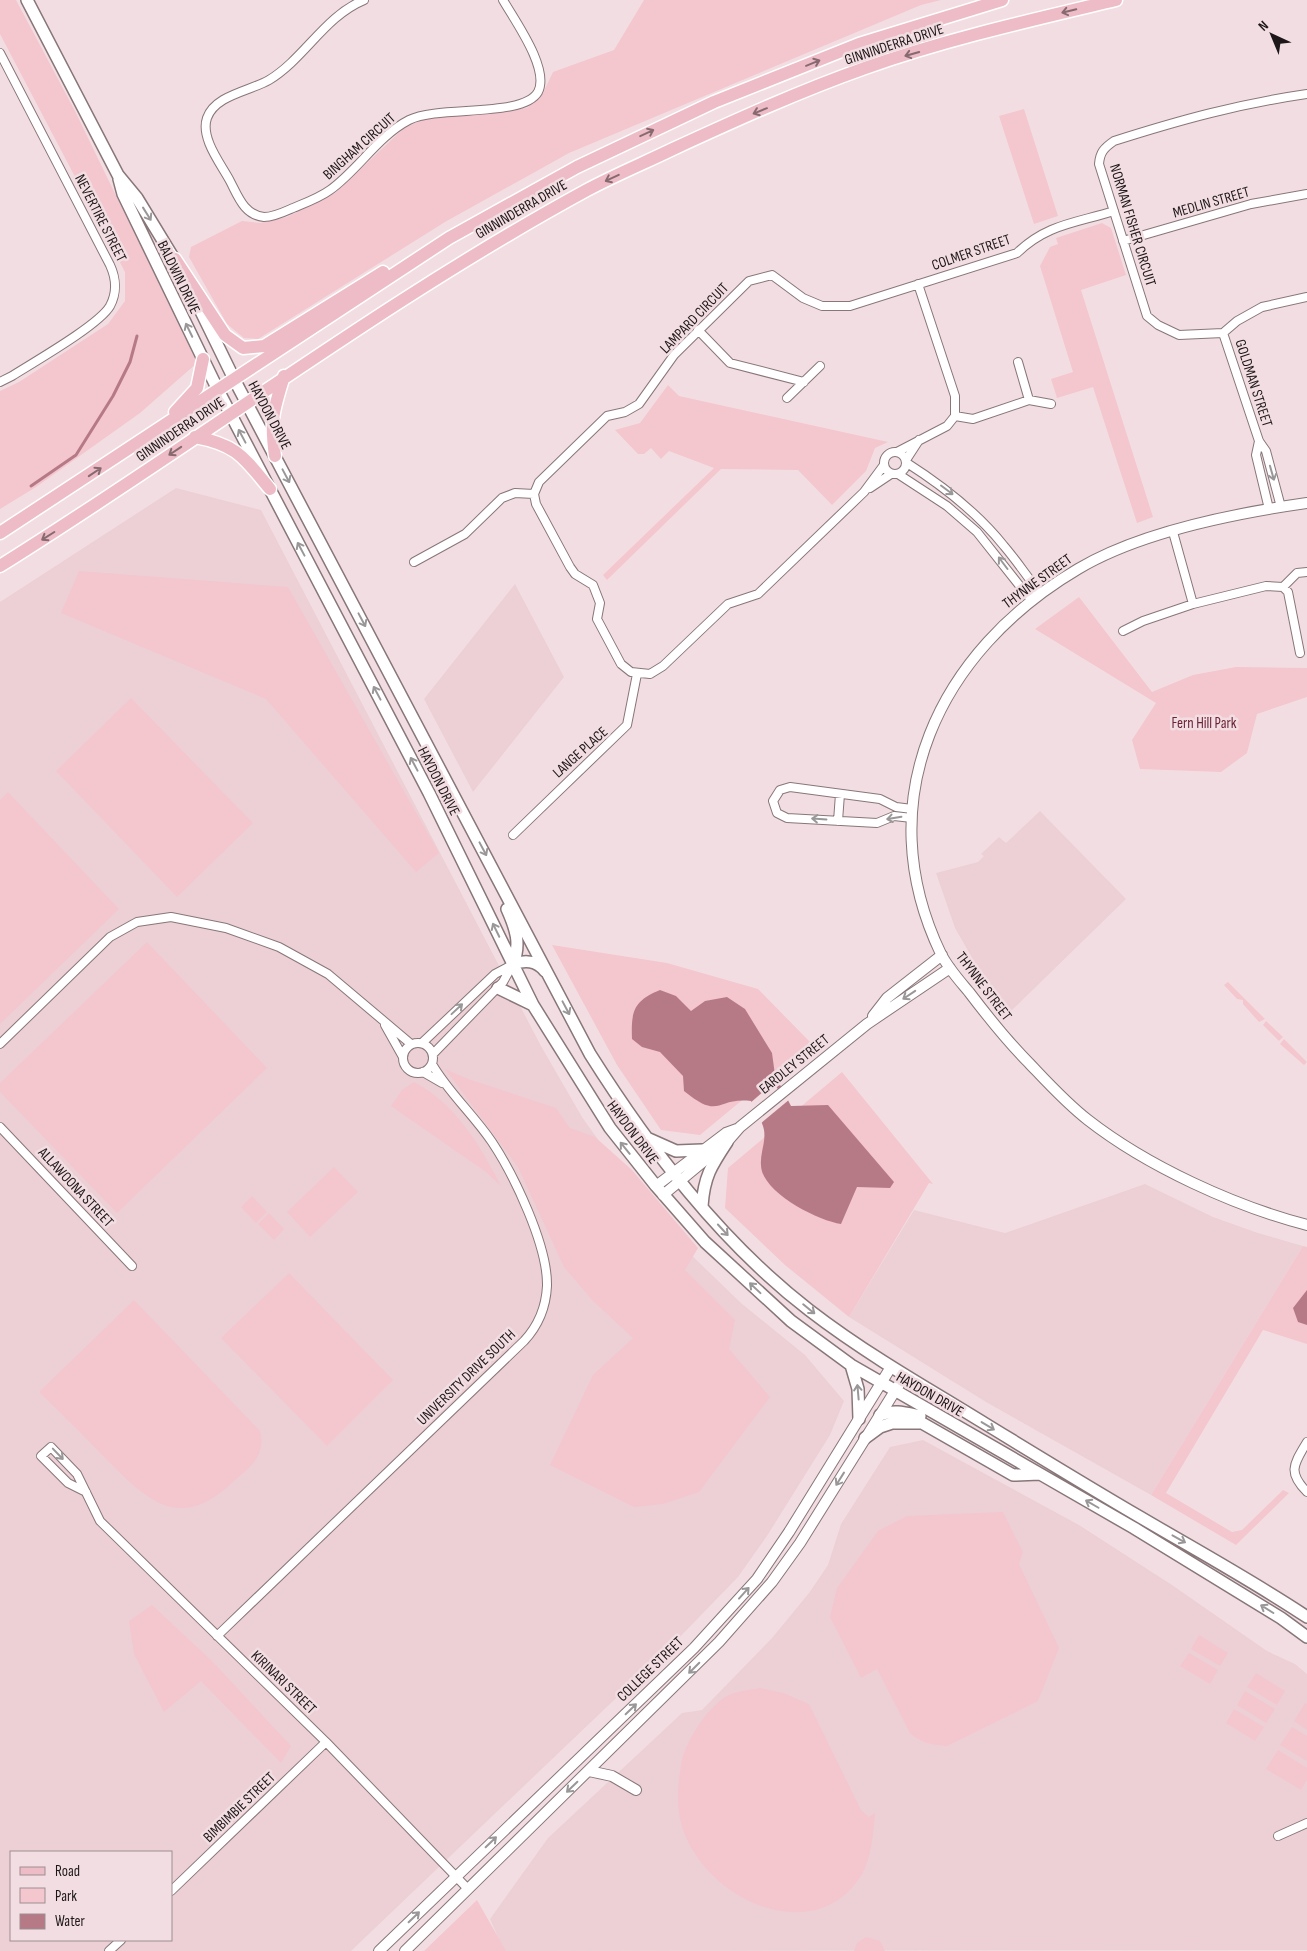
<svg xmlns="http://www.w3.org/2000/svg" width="1307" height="1951" font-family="'Sofia Sans Condensed',sans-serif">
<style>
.built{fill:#ecd0d5;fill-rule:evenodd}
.green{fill:#f4c6ce}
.water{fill:#b67a86}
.pier{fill:#f2dee2}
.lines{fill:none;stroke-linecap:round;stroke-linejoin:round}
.stream{stroke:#b67a86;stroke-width:3}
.minor-casing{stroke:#887679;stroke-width:10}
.tertiary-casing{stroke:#887679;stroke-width:12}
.secondary-casing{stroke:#887679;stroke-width:14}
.primary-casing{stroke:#fff;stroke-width:15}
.minor{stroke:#fff;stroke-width:8}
.tertiary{stroke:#fff;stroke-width:10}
.secondary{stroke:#fff;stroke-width:11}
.primary{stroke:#eebcc7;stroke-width:12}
.oneway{stroke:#866a70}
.oneway2{stroke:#9a9798}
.labels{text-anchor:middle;stroke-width:5;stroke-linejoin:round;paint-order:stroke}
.street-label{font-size:15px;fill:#1e1719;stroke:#f2dee2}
.park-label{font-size:15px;fill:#6c2338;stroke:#f2dee2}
</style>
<rect width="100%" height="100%" fill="#f2dee2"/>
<path class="built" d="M176,488L261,510L541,1046L582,1117L629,1183L682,1246L741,1303L805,1355L844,1401L830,1435L767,1536L738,1577L677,1640L351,1951H0V602ZM11,1852H171V1940H11Z
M515,584L564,677L473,792L424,699Z
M1040,811L1126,899L1010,1012L978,968L955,928L936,873L978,862L984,856L981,854L999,837L1006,843Z
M1145,1184L1213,1217L1258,1233L1303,1246L1151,1495L986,1402L849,1317L914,1210L1005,1233Z
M923,1440L1079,1525L1172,1585L1267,1651L1295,1664L1307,1674V1950L504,1951L490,1919L548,1838L682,1713L702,1710L772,1638L809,1593L828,1565L841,1524L890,1447Z"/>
<path class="green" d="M0,0H16L75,111L197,363L140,413L36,487L0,509V391L19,382L108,324L125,301V272L0,34Z
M644,0H941L921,5L569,153L445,222L258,339L244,338L227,324L189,257L191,247L242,221L260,223L287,217L335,193L404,128L427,118L527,108L543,93L553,72L614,50Z
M1024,109L1058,216L1034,224L999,116Z
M1102,223L1111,228L1126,275L1081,290L1153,517L1137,523L1093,387L1057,398L1051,379L1073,372L1040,266L1050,247L1058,244L1056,238Z
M668,385L679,396L888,442L875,448L866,471L832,505L798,470L721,469L607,580L603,575L714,468L669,451L661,459L651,448L644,454H638L615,430L640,423Z
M79,571L288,587L439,853L416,872L266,699L61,613Z
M1079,597L1152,692L1193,675L1236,667L1307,668V697L1257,714L1247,753L1221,772L1140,769L1132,740L1156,703L1035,629Z
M131,698L253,823L177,897L56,771Z
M8,792L119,909L0,1024V800Z
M147,942L267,1068L117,1213L0,1092V1083Z
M552,945L667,963L758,989L811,1043L700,1135L661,1130L617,1065Z
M1228,982L1265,1019L1259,1022L1243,1004V1000L1237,999L1224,985Z
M1266,1021L1283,1037L1279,1041L1263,1025Z
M1284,1039L1307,1062L1304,1065L1280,1044Z
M445,1069L468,1079L556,1108L570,1128L595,1137L632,1170L698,1248L685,1270L735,1320L729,1349L770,1397L699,1492L663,1504L634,1507L550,1465L593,1375L633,1338L593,1301L564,1267L518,1167Z
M842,1072L933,1184L929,1183L849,1317L785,1265L725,1208L728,1168Z
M414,1082C456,1104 480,1145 501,1186L486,1172L391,1106L402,1090Z
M334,1167L358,1192L310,1237L287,1212Z
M252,1196L267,1212L256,1223L241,1207Z
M269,1213L284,1229L274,1240L258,1224Z
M1303,1246L1307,1247V1344L1263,1330L1166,1493L1232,1532L1242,1530L1283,1490L1289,1493L1236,1545L1151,1495Z
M289,1273L393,1380L327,1446L221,1338Z
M134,1300L260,1431C266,1456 251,1466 234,1481C179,1534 147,1500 104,1457C83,1435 61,1413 39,1392Z
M1003,1512L1023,1552L1019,1564L1059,1648L1038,1701L947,1746C932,1745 921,1743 910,1733L877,1669L861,1678L830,1617L837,1588L878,1531L907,1516Z
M152,1605L212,1661L291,1746L281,1763L201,1681L164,1712L134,1654L129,1621Z
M1199,1635L1228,1653L1220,1666L1191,1649Z
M1189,1653L1218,1670L1210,1684L1180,1666Z
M1256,1673L1285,1691L1277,1705L1247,1687Z
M760,1688L783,1693L809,1704L861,1810L869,1817L875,1813C873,1835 872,1857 861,1876C813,1951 701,1898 681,1823C676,1802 678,1780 682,1760C687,1740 708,1706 727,1696C736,1691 750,1690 760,1688Z
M1245,1691L1275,1709L1266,1723L1237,1705Z
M1305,1703L1307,1704V1730L1294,1721Z
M1234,1709L1264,1727L1255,1741L1226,1723Z
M1292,1727L1307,1736V1761L1280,1745Z
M1278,1750L1307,1768V1780L1301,1790L1266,1769Z
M477,1900L506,1951H424Z
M866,1937L880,1941L885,1951H854L857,1943Z"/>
<path class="water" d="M660,990L676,996L691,1011L705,1001L727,997L745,1009L772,1053L775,1075L791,1106L828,1105L894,1182L890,1188L857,1187L841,1224C818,1221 761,1192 761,1165C760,1153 766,1142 764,1130C762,1120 755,1110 751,1101C715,1097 721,1121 684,1091L683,1076L660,1052L642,1047L632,1039C631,1012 633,1001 660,990Z
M1307,1290V1325L1298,1322L1293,1308Z"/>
<path class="pier" d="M772,1084L790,1099L760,1124L749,1104Z"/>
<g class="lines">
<path class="stream" d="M31,486L76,455L113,396L130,362L137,336"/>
<g class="minor-casing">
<path id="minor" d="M364,0C325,16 304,59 269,80C250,91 215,95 207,118C200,138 221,164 230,181C238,196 244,215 264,217C274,217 284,212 293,208C305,203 319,198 330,190C358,170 378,136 409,120C439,105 523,118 538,92C550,69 515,21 503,0
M0,53L110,265C116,278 117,293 110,306C99,325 34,362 12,376L0,382
M1307,94C1238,104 1180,120 1114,141C1104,148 1100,152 1099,164L1147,316L1158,325L1179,335L1223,333L1237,321L1262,307L1307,297
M1123,241L1251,204L1307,194
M698,330L730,363L804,382
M1223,333L1259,441L1266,451L1281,507
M1018,362L1029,400
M787,398L820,366
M955,416L973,419L1029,400L1051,404
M1259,441L1256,455L1269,509
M884 463a11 11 0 1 1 22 0a11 11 0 1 1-22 0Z
M897,452L947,426L955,416V396L918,284
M906,460L919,440
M884,465L864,492L758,594L728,604L663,666L650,674L631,672L621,664L597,619L600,603L593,585L575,574L570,567L536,504L534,494L539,482L607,416L625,412L639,404L674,355L749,281L772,275L803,298L822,306H850L1017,253C1047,224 1076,223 1114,211
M898,474L947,506L977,532L1027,595L1036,597L1037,589C1026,575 1016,560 1004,546C977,512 943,486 907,463
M870,488L891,474
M1173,532L1193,604
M414,562L465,534L502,498L515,493L534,494
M1283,587L1297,573L1307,572
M1123,631L1143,621L1193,604L1266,586L1283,587L1288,592L1300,653
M912,818L894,816L877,823L787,818L777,813L773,801L780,790L790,787L880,799L896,807L912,809
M838,821L840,794
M513,835L627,725L637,674
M385,1025L403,1057
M422,1043L495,974L512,965
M403 1058a15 15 0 1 1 30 0a15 15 0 1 1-30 0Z
M0,1044L110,937L137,922L171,917L226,928L279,947L328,974L411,1044
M433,1054L503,982L513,964
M423,1072L442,1083
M0,1127L132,1266
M1307,1442C1294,1464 1287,1472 1307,1492
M86,1492L68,1483L41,1456L51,1447L77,1474L100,1521L326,1742L468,1889
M217,1636L524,1341C538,1326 546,1306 547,1286C548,1246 514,1175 492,1142C473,1114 448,1092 432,1064
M1278,1836L1307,1823
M171,1891L326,1742
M109,1951L121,1940"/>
</g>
<g class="tertiary-casing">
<path id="tertiary" d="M1307,503C1237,513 1140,532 1078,569C939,651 867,800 941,954C948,968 959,980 969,992C988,1017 1007,1041 1029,1063C1048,1083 1066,1103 1088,1120C1147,1166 1234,1206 1307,1225
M873,1016L887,998L942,955
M656,1186L726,1133L737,1129
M663,1195L727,1142L740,1127L867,1024L950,968
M589,1771L612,1776L636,1790
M379,1951L694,1648L757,1579L789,1532L891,1367
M405,1951L719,1642L772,1582L800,1543L905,1375"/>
</g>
<g class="secondary-casing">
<path id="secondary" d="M27,0L118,175L137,198L179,267
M119,179L123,194L218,390L429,793L533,1005L610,1128L656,1186L705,1242L791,1321L851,1365L1134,1528L1281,1618L1307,1637
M191,291L234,379L590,1054C650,1149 720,1241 809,1310C857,1347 909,1378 961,1409C1020,1445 1080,1482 1140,1517C1196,1550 1253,1581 1307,1617
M507,909C516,929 521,944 513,964
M513,964C525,960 536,960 545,971
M498,988L533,1005
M649,1139L676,1151L702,1150
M702,1206C704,1177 711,1166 727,1142
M851,1365L858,1389L859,1419
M880,1415C894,1409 906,1413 920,1416
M865,1438L880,1427L892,1423H922L1013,1475L1040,1474"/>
</g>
<g class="primary-casing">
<path id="primary" d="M175,259L225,335L243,348L264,346L383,272
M175,412L197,388L203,359
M195,437C238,445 244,458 270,489
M275,456C270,420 273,411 284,376
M0,533L449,238L577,167L714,102L859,44L1002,0
M0,566C197,443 383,301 587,190C615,175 644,163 673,149C736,120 800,91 865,68C947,39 1032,20 1116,0"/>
</g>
<use href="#minor" class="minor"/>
<use href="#tertiary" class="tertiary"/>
<use href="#secondary" class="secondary"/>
<use href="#primary" class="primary"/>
</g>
<defs><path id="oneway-shaft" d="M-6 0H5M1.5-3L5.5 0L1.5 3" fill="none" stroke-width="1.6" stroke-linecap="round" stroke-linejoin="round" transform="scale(1.25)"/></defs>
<g class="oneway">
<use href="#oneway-shaft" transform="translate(1069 11) rotate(166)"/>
<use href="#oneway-shaft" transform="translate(912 54) rotate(164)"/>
<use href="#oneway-shaft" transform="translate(813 63) rotate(-22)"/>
<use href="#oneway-shaft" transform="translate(760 111) rotate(158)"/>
<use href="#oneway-shaft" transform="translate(647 133) rotate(-25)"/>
<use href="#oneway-shaft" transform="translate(612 178) rotate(155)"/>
<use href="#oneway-shaft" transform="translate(175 451) rotate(146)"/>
<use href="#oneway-shaft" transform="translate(95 472) rotate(-34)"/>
<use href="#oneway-shaft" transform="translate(48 536) rotate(148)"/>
</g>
<g class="oneway2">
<use href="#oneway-shaft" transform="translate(147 214) rotate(58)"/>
<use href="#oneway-shaft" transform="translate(189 330) rotate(-116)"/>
<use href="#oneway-shaft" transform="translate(242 436) rotate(-118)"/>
<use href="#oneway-shaft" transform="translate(1272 473) rotate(74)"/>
<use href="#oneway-shaft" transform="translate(286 476) rotate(62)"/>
<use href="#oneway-shaft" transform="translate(947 490) rotate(37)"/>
<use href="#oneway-shaft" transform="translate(301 549) rotate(-118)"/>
<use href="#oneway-shaft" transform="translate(1003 563) rotate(-127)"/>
<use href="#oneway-shaft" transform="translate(362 620) rotate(62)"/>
<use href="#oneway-shaft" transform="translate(377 693) rotate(-118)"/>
<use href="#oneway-shaft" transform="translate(414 764) rotate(-118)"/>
<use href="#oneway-shaft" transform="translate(894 818) rotate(171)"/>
<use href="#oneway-shaft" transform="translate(819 819) rotate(-176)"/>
<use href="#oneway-shaft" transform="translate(483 849) rotate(62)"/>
<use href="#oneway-shaft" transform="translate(496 930) rotate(-116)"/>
<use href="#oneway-shaft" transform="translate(909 995) rotate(146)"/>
<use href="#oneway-shaft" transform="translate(566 1008) rotate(62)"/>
<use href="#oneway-shaft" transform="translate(457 1009) rotate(-43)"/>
<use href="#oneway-shaft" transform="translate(625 1148) rotate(-129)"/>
<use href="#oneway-shaft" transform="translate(723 1230) rotate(47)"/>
<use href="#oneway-shaft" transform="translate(755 1288) rotate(-137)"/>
<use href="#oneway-shaft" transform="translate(809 1309) rotate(39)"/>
<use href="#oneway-shaft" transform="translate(858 1392) rotate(-95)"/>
<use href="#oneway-shaft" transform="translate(988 1426) rotate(31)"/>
<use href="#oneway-shaft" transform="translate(58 1454) rotate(46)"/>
<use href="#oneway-shaft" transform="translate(840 1479) rotate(122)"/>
<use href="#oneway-shaft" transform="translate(1092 1504) rotate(-150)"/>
<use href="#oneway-shaft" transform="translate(1179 1539) rotate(29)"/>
<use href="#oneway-shaft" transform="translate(744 1593) rotate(-48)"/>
<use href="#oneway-shaft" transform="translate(1267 1609) rotate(-148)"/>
<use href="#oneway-shaft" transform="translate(694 1668) rotate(135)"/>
<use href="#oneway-shaft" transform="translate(631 1709) rotate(-44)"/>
<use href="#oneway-shaft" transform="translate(572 1787) rotate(136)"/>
<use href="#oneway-shaft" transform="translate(491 1842) rotate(-44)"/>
<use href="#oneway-shaft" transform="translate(414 1917) rotate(-44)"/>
</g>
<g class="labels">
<g class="street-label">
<text transform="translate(894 44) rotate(-18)" y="5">GINNINDERRA DRIVE</text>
<text transform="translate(359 146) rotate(-42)" y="5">BINGHAM CIRCUIT</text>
<text transform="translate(1211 202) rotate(-16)" y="5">MEDLIN STREET</text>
<text transform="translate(521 209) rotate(-30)" y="5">GINNINDERRA DRIVE</text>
<text transform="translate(101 218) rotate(63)" y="5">NEVERTIRE STREET</text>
<text transform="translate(1133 225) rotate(73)" y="5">NORMAN FISHER CIRCUIT</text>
<text transform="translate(971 252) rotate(-19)" y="5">COLMER STREET</text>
<text transform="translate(179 277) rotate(64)" y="5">BALDWIN DRIVE</text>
<text transform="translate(694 318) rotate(-46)" y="5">LAMPARD CIRCUIT</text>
<text transform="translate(1254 383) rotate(72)" y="5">GOLDMAN STREET</text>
<text transform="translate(270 415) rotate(62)" y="5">HAYDON DRIVE</text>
<text transform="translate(180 429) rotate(-34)" y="5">GINNINDERRA DRIVE</text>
<text transform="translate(1037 581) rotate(-36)" y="5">THYNNE STREET</text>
<text transform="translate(580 752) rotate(-42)" y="5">LANGE PLACE</text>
<text transform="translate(439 781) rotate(63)" y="5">HAYDON DRIVE</text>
<text transform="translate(984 986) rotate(53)" y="5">THYNNE STREET</text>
<text transform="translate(794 1064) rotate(-39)" y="5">EARDLEY STREET</text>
<text transform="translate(633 1132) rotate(53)" y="5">HAYDON DRIVE</text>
<text transform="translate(76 1187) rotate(47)" y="5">ALLAWOONA STREET</text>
<text transform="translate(466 1377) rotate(-44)" y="5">UNIVERSITY DRIVE SOUTH</text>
<text transform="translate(930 1394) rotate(30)" y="5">HAYDON DRIVE</text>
<text transform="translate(650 1669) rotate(-44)" y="5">COLLEGE STREET</text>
<text transform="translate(284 1682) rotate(44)" y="5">KIRINARI STREET</text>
<text transform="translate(239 1807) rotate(-44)" y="5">BIMBIMBIE STREET</text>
</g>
<g class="park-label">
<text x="1204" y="728">Fern Hill Park</text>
</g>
</g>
<rect x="10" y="1851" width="162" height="90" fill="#f2dee2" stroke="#9d8e92"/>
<rect x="20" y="1867" width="25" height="8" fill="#eebcc7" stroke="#9d8e92"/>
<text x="55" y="1876" font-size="15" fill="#1e1719">Road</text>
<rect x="20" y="1888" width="25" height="15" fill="#f4c6ce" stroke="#9d8e92"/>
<text x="55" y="1901" font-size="15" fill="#1e1719">Park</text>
<rect x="20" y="1914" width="25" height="15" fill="#b67a86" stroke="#9d8e92"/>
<text x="55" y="1926" font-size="15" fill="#1e1719">Water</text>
<g transform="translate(1272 35) rotate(316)" stroke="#f2dee2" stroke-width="4" paint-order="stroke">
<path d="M0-4L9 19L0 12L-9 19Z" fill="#1e1719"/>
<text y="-8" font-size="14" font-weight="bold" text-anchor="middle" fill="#1e1719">N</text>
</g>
</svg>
